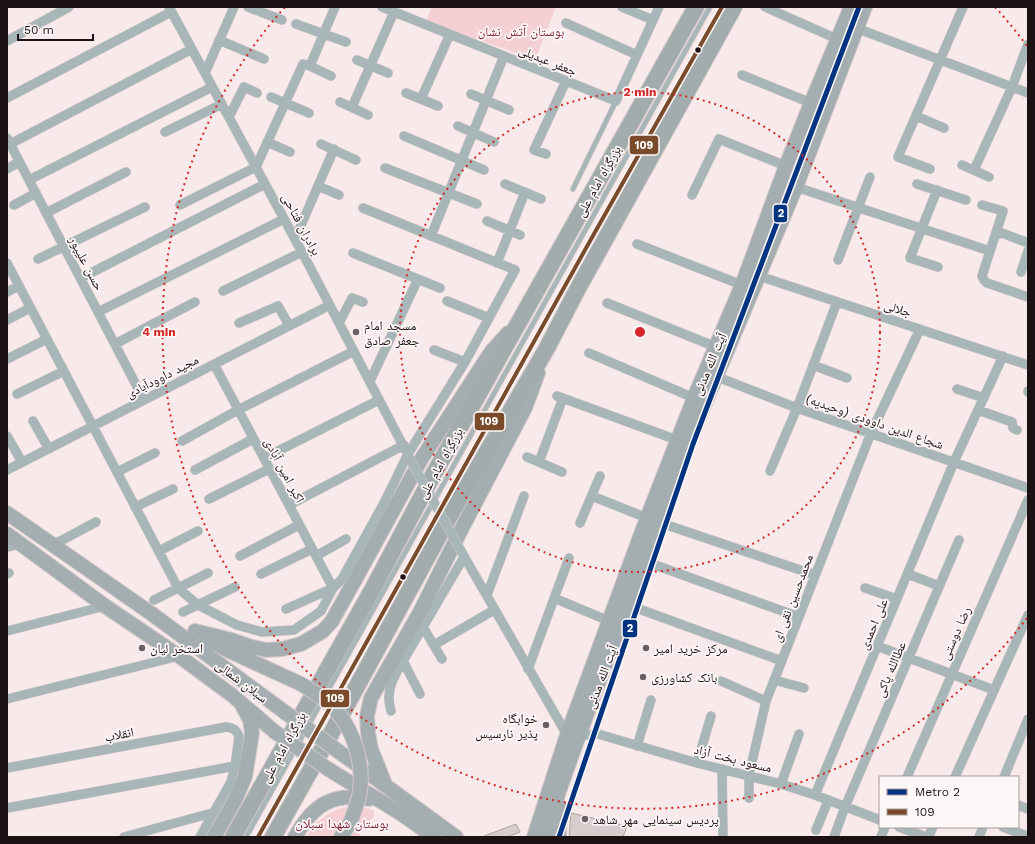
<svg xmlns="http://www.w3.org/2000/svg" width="1035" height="844" font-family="'Work Sans','Noto Naskh Arabic',sans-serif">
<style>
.green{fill:#f4cfd3}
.building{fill:#d9cccd;stroke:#afa3a4}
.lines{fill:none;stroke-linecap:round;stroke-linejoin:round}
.lane-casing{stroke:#d4c8c9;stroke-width:6}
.street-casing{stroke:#d4c8c9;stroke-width:10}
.primary-casing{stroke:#d4c8c9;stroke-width:16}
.highway-casing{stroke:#d4c8c9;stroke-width:18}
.lane{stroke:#a8b6b8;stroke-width:4.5}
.street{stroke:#a8b6b8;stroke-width:9}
.primary{stroke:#a4aeb0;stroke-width:14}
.highway{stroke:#a3acad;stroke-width:16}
.street-bridge-casing{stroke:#d4c8c9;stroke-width:10;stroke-linecap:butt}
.primary-bridge-casing{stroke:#d4c8c9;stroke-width:16;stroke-linecap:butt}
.street-bridge{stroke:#a8b6b8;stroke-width:9}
.primary-bridge{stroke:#a4aeb0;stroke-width:14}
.bus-1-casing{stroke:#fef7f7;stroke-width:7}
.bus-1{stroke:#7a4b2a;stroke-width:4}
.metro-1-casing{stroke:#fef7f7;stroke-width:8}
.metro-1{stroke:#003380;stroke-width:5}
.ring{fill:none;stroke:#d62828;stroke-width:2;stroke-dasharray:2 4}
.bus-dot{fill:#1d1213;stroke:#fef7f7;stroke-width:1.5}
.poi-dot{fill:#6a5e5f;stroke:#fef7f7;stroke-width:1.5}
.labels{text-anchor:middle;stroke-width:3.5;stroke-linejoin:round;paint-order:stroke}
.park-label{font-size:13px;fill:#83223a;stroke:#fef7f7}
.street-label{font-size:13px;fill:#1d1213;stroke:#fef7f7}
.poi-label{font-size:13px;fill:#1d1213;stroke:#fef7f7;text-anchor:start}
.centre{fill:#d62828;stroke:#fef7f7;stroke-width:2}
.ring-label{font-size:12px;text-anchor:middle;font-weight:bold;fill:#d62828;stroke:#fef7f7;stroke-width:3.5;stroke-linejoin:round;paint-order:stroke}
.line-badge{stroke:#fef7f7;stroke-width:1.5}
.badge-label{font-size:11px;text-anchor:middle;font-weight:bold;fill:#fff}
</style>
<rect width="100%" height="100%" fill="#f8eaeb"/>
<path class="green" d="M432,7H556L535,60L426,21Z
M347,807L367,808L374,811V817L358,830L360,837H306C316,821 328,810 347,807Z"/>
<path class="building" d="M571,813L627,826L623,837H569Z
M516,824L520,832L507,837H484V836Z"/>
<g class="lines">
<g class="lane-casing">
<path id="lane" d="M573,189L616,101
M246,837L710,7
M258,837L590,241L722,7"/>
</g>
<g class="street-casing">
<path id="street" d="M169,7L302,252L409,457
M248,7L282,20
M382,7L616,101L659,7
M622,7L653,20
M765,7L837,39
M566,23L637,55
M296,24L346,42
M856,28L1028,93
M219,40L264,59
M7,41L69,7
M357,60L388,73
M310,66L331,76
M205,73L234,7
M742,75L811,103
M406,93L438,106
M471,94L509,110
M271,97L309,113
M7,98L171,12
M421,99L450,34
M340,102L368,115
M352,107L394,12
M916,116L944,128
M229,117L244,87L257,93
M458,126L494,142
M165,132L222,104
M404,136L484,170
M7,138L144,400
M267,142L290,152
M10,144L192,49
M321,144L356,160
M546,154L534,150L566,81
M962,165L989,177
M385,168L477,204
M7,169L19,162
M930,169L898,157L963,7
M974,170L1012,87L1028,44
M29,180L212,87
M505,184L541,199
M917,184L966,200
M318,186L339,195
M796,187L990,251
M937,190L910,258L938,267
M692,195L719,139L786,166
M14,205L36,193
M180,205L256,167L303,64L310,66L335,7
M982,205L1003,211L982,276L984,280L987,283L1028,297
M46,213L126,172
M487,221L520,235
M996,235L1002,233L1028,243
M431,236L504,56
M295,239L334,149
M637,244L742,285
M353,253L440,288
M38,259L145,207
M838,260L870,177
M7,263L178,588L198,605L237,625L262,632L294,630L321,611L333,588L342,579L384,503L408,454L465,362L515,270L363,208
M497,263L525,192
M1021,272L1028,251
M759,276L1028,365
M81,278L265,184
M223,291L302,252
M7,292L19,286
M447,301L489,318
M607,303L716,347
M98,312L284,219
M7,320L30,308
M239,323L278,306L289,325
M339,323L352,298L363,302
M115,344L195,302
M434,350L465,362
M589,353L694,398
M7,359L47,339
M214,364L333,588L286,609
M813,365L847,378
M715,376L797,408L1028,488
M370,381L418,279
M957,389L984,398
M1028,392V391
M17,394L64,371
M557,396L677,440
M978,410L1012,422L1013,428L1017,430
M33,421L49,449
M7,436L22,462
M182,441L238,410L354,351
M527,457L562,472
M264,458L379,400
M539,462L563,398
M7,470L330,305
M195,470L253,439
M770,471L797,408L837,302
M117,472L155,453
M592,496L647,518
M209,499L269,469
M289,505L404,445
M135,507L173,489
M658,522L815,575
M580,523L600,476
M53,545L96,522
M7,547L20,544
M159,551L198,531
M461,551L567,735
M240,556L299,525
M316,556L346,539
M644,561L799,617
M7,574L9,573
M261,574L312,549
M908,574L939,586
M865,588L897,599
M487,595L524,496
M554,598L609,621
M154,600L208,573
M628,605L782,661
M183,612L235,587
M423,627L442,659
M7,631L105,606
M434,645L494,610
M877,646L994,690
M528,669L569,558
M774,680L804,688
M721,681L766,701
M420,694L403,661L464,557
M7,699L179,656
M391,711C385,691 393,678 403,661
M578,738L586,735L598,734L697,763L781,784L815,795L880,820
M637,746L651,700
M697,763L711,716
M7,768L226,727C233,728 237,730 239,737L235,766L231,782L200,837
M722,769L723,837
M907,777L1028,500
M955,777L1028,615
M1004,777L1028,719
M781,784L799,734
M815,795L954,462L1003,356
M749,798V775L766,701L871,433L920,329
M1018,805L1028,809
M7,808L235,766
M899,827L926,837
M1003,827L1027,836
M816,830L828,801
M124,837L212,813
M834,837L845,807L959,540
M881,837L885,827
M928,837L933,827
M979,837L983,827"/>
</g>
<g class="primary-casing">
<path id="primary" d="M7,513L152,614L286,713
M7,534L105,606L179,656L233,696L275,732
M195,631L232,640L252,647L266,650L282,649L301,644L323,631L332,621L356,578L422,458L491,352L508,333
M206,638L227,650L301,684
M338,751L456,837
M328,769L400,813L434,837
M385,784L371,749L368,733L367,716L371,698L420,612L462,528L525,408L538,373
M214,837L235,800L245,777L252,733L250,720L243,707
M295,837C313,805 332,792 369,799
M341,837L351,821
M534,837L567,735L647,518L694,398L742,285L786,166L811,103L851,7
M546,837L558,794L578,738L687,446L796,187L865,7
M559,837L560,807"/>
</g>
<g class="highway-casing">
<path id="highway" d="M233,837L371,592L432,477L696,7
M273,837L332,732L452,512L547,348L576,292L734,7"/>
</g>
<use href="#lane" class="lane"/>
<use href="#street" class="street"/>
<use href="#primary" class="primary"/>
<use href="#highway" class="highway"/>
<g class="street-bridge-casing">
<path id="street-bridge" d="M411,461L461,551"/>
</g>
<g class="primary-bridge-casing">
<path id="primary-bridge" d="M301,684C309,689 317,694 325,700C351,721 364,758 360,791C359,801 354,811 351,821
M286,713L338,751
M275,732L328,769"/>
</g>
<use href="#street-bridge" class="street-bridge"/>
<use href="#primary-bridge" class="primary-bridge"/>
<g class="bus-1-casing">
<path id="bus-1" d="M258,837L590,241L722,7"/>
</g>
<use href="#bus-1" class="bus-1"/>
<g class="metro-1-casing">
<path id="metro-1" d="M559,837L693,444L859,7"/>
</g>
<use href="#metro-1" class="metro-1"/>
</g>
<g class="ring">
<circle cx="640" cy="332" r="240"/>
<path d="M1027 618A481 481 0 1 1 285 7M995 7A481 481 0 0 1 1027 46"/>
</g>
<g class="bus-dot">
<circle cx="698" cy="50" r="3.5"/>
<circle cx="403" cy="577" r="3.5"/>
</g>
<g class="poi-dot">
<circle cx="356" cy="332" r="4"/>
<circle cx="142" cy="648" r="4"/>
<circle cx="646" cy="648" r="4"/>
<circle cx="643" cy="677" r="4"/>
<circle cx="546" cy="725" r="4"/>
<circle cx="585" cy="819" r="4"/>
</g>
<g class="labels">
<g class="park-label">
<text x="521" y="36">بوستان آتش نشان</text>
<text x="342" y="828">بوستان شهدا سبلان</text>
</g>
<g class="street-label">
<text transform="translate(548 60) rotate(22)" y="5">جعفر عبدیلی</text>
<text transform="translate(598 181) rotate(-61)" y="5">بزرگراه امام علی</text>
<text transform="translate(302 224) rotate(62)" y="5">برادران فتاحی</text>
<text transform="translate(87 263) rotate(62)" y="5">حسن علیپور</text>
<text transform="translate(898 308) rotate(18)" y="5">جلالی</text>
<text transform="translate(709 364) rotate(-67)" y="5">آیت الله مدنی</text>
<text transform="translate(162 376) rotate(-27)" y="5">مجید داوودآبادی</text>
<text transform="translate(875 421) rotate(19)" y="5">شجاع الدین داوودی (وحیدیه)</text>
<text transform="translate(440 463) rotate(-61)" y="5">بزرگراه امام علی</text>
<text transform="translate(285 470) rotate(62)" y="5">اکبر امین آبادی</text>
<text transform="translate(792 598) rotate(-69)" y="5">محمدحسین نقی ای</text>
<text transform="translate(873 624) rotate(-67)" y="5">علی احمدی</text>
<text transform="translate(955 633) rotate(-66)" y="5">رضا دوستی</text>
<text transform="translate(890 669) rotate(-67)" y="5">عطاالله پاکی</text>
<text transform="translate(601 677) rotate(-69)" y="5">آیت الله مدنی</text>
<text transform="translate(242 681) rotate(37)" y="5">سبلان شمالی</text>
<text transform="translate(119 734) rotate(-11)" y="5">انقلاب</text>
<text transform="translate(283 747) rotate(-61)" y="5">بزرگراه امام علی</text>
<text transform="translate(733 758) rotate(14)" y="5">مسعود بخت آزاد</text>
</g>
<g class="poi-label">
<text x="364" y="330">مسجد امام<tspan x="364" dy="15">جعفر صادق</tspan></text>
<text x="150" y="653">استخر لیان</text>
<text x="654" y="653">مرکز خرید امیر</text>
<text x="651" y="682">بانک کشاورزی</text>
<text x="538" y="723" text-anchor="end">خوابگاه<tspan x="538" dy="15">پذیر نارسیس</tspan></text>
<text x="593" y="824">پردیس سینمایی مهر شاهد</text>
</g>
</g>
<circle cx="640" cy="332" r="6" class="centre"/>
<g class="ring-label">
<text x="640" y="96">2 min</text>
<text x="159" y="336">4 min</text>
</g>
<g class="line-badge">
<rect x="629" y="135" width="30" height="20" rx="4" fill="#7a4b2a"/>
<rect x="773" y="204" width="15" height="19" rx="4" fill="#003380"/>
<rect x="474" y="412" width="31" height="19" rx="4" fill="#7a4b2a"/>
<rect x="622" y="619" width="16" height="19" rx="4" fill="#003380"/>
<rect x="320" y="689" width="30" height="19" rx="4" fill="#7a4b2a"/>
</g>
<g class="badge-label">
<text x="644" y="149">109</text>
<text x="781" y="217">2</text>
<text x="489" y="425">109</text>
<text x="630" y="632">2</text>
<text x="335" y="702">109</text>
</g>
<rect width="1035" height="844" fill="none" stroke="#1d1213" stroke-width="16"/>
<rect x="879" y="776" width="140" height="52" fill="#fef7f7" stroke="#a49b9c"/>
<rect x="887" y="789" width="20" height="6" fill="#003380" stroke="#a49b9c"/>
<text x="915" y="796" font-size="12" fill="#1d1213">Metro 2</text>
<rect x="887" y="809" width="20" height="6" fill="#7a4b2a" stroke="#a49b9c"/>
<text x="915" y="816" font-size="12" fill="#1d1213">109</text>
<path d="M18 34v6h75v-6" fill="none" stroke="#1d1213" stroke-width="2"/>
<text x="24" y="34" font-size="12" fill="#1d1213" stroke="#fef7f7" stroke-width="3" paint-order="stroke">50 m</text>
</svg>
